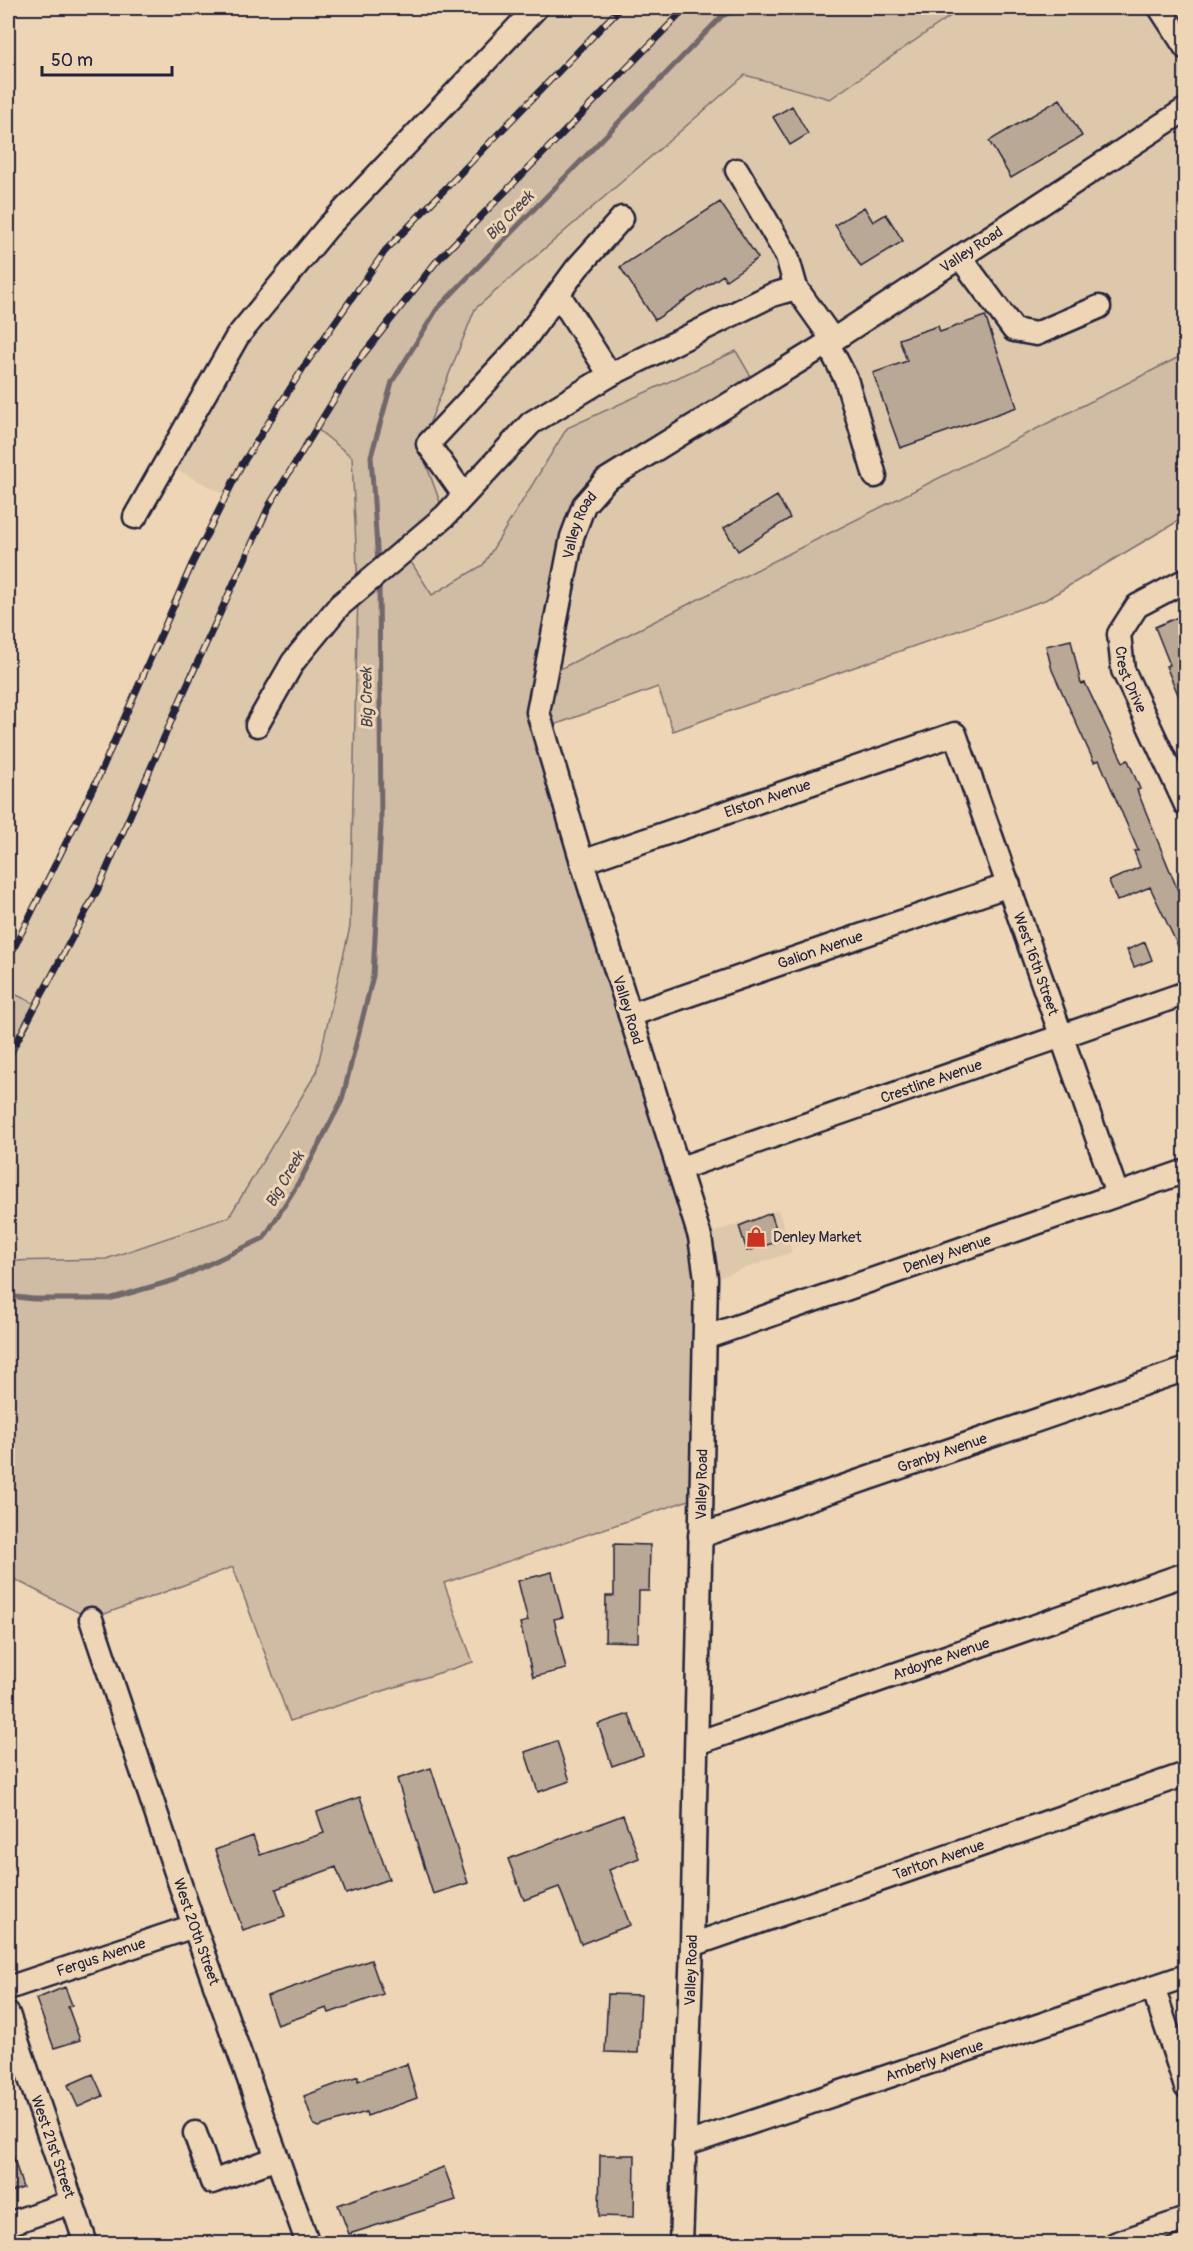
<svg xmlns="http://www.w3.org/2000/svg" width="1193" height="2251" font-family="Pangolin,sans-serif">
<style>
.built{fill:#dec8ac}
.green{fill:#d0bba4;stroke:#796e70;stroke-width:1.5}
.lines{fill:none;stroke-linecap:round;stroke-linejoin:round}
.stream{stroke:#71676a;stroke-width:5}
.building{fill:#baa897;stroke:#22223b;stroke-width:1.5}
.minor-casing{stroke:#22223b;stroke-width:27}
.minor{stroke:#edd5b5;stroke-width:22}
.rail-casing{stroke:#22223b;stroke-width:7}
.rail{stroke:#edd5b5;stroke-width:4.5;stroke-dasharray:14;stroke-linecap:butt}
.labels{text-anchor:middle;stroke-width:6;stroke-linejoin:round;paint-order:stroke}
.street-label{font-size:15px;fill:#22223b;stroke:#edd5b5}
.poi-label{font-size:15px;fill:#22223b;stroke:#edd5b5;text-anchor:start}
.water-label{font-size:16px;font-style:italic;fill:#494452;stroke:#edd5b5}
</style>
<rect width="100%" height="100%" fill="#edd5b5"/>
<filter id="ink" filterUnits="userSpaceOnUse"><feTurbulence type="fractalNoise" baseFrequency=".0167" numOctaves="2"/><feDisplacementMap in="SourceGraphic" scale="12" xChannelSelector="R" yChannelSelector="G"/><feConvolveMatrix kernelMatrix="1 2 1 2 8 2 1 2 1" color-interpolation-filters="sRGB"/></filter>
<g filter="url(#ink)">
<path class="built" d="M536,8H686L436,262L355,365L317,428L352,457L358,590L350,927L316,1073L229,1217L106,1259L8,1261V1058L37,1005L8,991V960L98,778L192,564L226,495L165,464L237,337Z
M962,8H1185V354L543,678L567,428L483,565L432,596L404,551L420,447L475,309L745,75L830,99Z
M778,1210L792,1252L706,1282L700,1237Z"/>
<path class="green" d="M686,8H962L830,99L745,75L475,309L420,447L445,516L404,551L432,595L483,565L567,428L736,351L757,387L584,505L544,677L1185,354V517L1045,600L673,731L658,687L543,729L701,1242V1496L444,1583L473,1662L290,1721L233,1567L91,1619L14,1579L8,1587V1261L106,1259L229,1217L316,1073L350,927L358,590L352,457L316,428L355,365L436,262Z
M8,991L38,1005L8,1058Z"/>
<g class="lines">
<path class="stream" d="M378,564L371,456L392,382L437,309L722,16L740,8
M8,1296L33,1299H109L175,1280L264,1238L302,1177L342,1100L373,976L381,823L379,582"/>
</g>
<path class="building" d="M1060,99L1082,136L1011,178L989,141Z
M792,106L808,134L790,145L773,117Z
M720,202L758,258L726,280L723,275L655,320L620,267Z
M864,207L873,222L886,214L903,241L861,267L835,225Z
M985,316L1017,407L900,448L873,373L907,361L899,339L938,326L940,332Z
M777,496L790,518L738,551L724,528Z
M1178,617L1185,635V711L1166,666L1170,665L1155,627Z
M1071,640L1081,684L1085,683L1123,762L1128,760L1140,789L1137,790L1185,908V961L1150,887L1117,901L1109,881L1140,867L1134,851L1138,850L1099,760L1094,762L1052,670L1046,646Z
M1145,942L1152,960L1134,967L1127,950Z
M771,1213L780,1241L747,1251L739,1226Z
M614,1544L650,1545L649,1591H639L638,1642L605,1641L606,1596H614Z
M552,1572L563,1617L554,1619L566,1669L533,1677L520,1623L528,1621L518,1581Z
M629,1714L643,1755L612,1766L598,1724Z
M557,1741L570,1781L538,1792L525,1752Z
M431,1768L468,1883L433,1894L397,1779Z
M360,1797L389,1879L346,1894L336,1867L276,1889L285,1916L243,1930L215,1850L253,1836L260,1855L324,1833L317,1812Z
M623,1815L639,1858L609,1870L630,1925L581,1944L559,1887L524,1900L508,1859Z
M371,1960L383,1994L329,2013L327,2008L277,2025L267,1996Z
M65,1987L72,2005L68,2007L80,2040L54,2048L36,1999Z
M608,1994L641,1995L638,2053L605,2052Z
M407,2064L417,2098L367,2116L366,2112L318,2127L314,2125L304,2096L358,2076V2081Z
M93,2074L103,2096L78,2107L68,2085Z
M8,2149H11L23,2188L8,2193Z
M600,2155H635L634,2217L599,2216Z
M444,2167L456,2200L349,2234L338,2205Z"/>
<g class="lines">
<g class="minor-casing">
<g id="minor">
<path d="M1160,8L1186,48"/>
<path d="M737,170L787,256L796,288L833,340"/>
<path d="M960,257L1014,330L1036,334L1099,307"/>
<path d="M559,295L610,375"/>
<path d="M828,344L846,379L875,476"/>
<path d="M464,495L428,444L519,347L577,268L622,218"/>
<path d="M135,517L237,337L327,228L536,8"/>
<path id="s1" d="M1186,580L1137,606L1119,634L1123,670L1186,805"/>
<path d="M257,725L293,662L339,606L445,516L531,423L610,375L772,295L796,288"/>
<path id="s2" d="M582,862L955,734L1117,1194"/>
<path id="s3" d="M630,1015L1009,885"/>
<path id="s4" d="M678,1169L1186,993"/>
<path id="s5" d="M707,1337L1186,1171"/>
<path id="s6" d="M700,1536L1186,1369"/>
<path id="s7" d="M91,1619L194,1926L308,2244"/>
<path id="s8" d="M697,1743L1186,1574"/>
<path id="s9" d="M692,1945L1186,1774"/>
<path d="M1153,1987L1186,2087"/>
<path id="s10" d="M8,1988L194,1926"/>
<path id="s11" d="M8,2014L86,2244"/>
<path d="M195,2133L212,2182L277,2158"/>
<path id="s12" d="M684,2145L1186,1976"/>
<path d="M8,2224L72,2202"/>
<path id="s13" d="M681,2244L692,1945L706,1278L700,1237L582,862L538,712L572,537L584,505L606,480L833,340L1186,109"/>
<path d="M1115,2244L1186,2219"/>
</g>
</g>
<use href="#minor" class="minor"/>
<g class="rail-casing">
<path id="rail" d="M8,960L98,778L192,564L241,466L305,365L385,251L620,8
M8,1058L98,889L183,694L270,504L355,365L436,262L686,8"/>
</g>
<use href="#rail" class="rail"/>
</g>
</g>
<defs>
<g id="shop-bare" transform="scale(1.62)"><path d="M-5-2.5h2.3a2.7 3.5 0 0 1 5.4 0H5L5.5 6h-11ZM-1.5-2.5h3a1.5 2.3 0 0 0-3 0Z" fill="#c8321e" stroke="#edd5b5" stroke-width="2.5" paint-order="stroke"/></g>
</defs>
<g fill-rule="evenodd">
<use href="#shop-bare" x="756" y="1237"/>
</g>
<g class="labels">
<g class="street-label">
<text dy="5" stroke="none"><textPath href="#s13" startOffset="2235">Valley Road</textPath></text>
<text dy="5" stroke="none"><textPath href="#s13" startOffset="1749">Valley Road</textPath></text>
<text dy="5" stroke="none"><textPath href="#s1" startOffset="136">Crest Drive</textPath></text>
<text dy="5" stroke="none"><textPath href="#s2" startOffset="196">Elston Avenue</textPath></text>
<text dy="5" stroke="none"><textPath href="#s3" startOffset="201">Galion Avenue</textPath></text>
<text dy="5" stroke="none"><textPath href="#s2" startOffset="638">West 16th Street</textPath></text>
<text transform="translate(628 1010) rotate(73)" y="5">Valley Road</text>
<text dy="5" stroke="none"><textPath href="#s4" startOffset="268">Crestline Avenue</textPath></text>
<text dy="5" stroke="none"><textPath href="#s5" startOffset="254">Denley Avenue</textPath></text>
<text dy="5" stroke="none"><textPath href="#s6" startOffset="256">Granby Avenue</textPath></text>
<text dy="5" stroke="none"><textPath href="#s13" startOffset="760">Valley Road</textPath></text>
<text dy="5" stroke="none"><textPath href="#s8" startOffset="258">Ardoyne Avenue</textPath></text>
<text dy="5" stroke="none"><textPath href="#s9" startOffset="261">Tarlton Avenue</textPath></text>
<text dy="5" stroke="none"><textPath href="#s7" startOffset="330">West 20th Street</textPath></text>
<text dy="5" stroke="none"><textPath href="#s10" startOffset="98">Fergus Avenue</textPath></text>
<text dy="5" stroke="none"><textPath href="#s13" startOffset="274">Valley Road</textPath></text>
<text dy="5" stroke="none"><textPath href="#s12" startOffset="264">Amberly Avenue</textPath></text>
<text dy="5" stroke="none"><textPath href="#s11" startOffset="140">West 21st Street</textPath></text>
</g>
<g class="poi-label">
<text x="773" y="1242">Denley Market</text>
</g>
<g class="water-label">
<text transform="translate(509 215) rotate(-46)" y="6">Big Creek</text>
<text transform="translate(366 698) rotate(-91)" y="6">Big Creek</text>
<text transform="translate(284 1179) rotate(-60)" y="6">Big Creek</text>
</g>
</g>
<rect width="1193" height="2251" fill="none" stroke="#edd5b5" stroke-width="30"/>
<rect x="15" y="15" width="1163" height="2221" fill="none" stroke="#22223b" stroke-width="2" filter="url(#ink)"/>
<path d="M42 66v9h130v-9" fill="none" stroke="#22223b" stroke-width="3"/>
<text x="51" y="66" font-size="18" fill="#22223b" stroke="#edd5b5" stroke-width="4.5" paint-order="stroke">50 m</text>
</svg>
